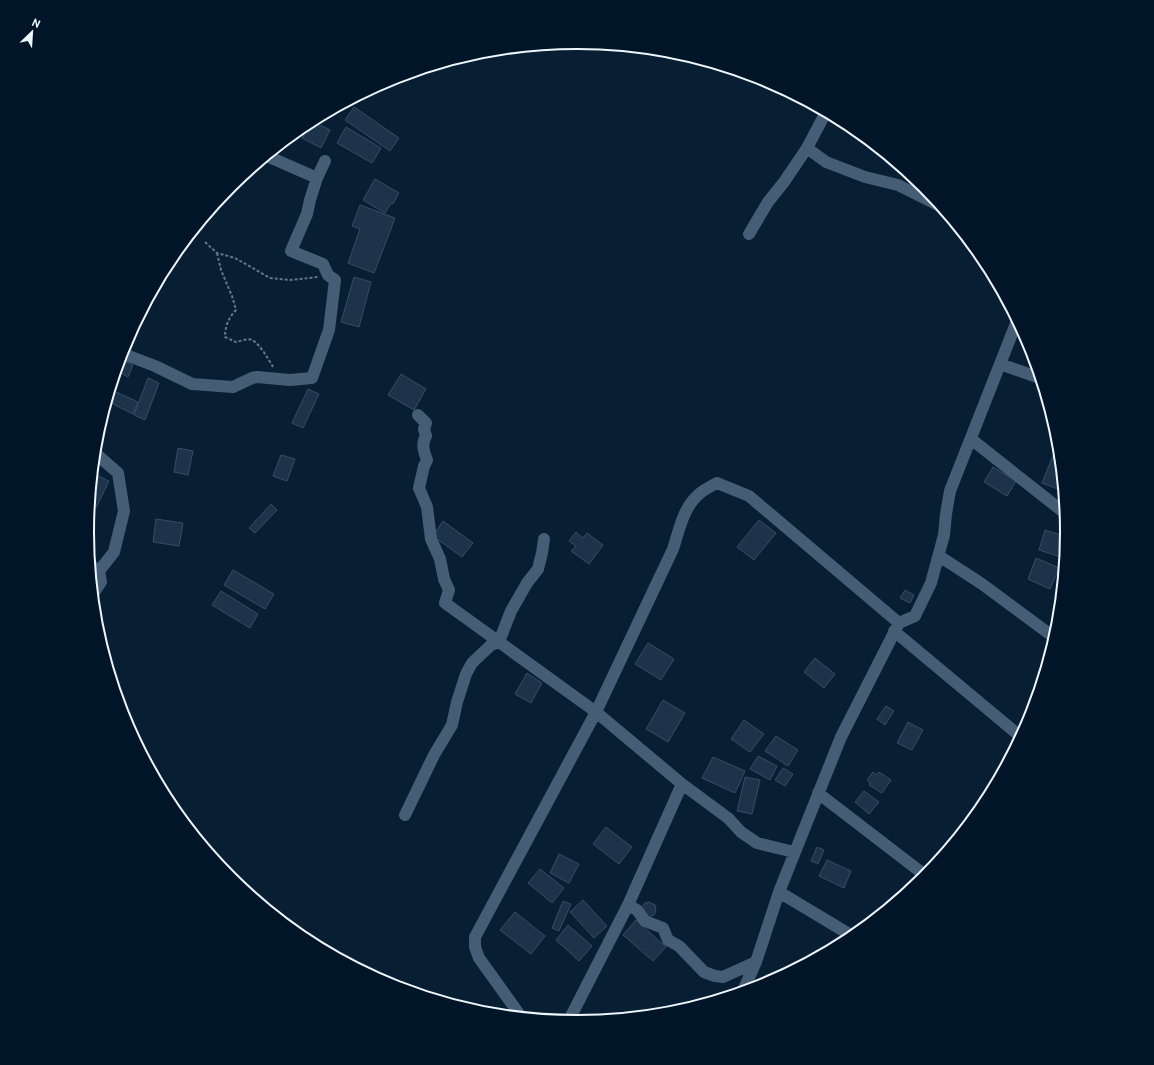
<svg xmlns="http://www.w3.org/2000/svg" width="1154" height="1065" font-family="Cabin,sans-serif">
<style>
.building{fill:#1c334a;stroke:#354d65}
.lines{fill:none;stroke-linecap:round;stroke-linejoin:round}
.path{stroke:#657686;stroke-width:2;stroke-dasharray:3 2;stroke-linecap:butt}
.street{stroke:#455d75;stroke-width:12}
.rim{fill:none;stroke:#eef6ff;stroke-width:2}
</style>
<rect width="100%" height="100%" fill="#081e33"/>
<path class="building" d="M354,107L399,138L390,151L345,120Z
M312,121L330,130L321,148L302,138L304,135L296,131Z
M346,127L381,148L372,163L337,143Z
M375,179L399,193L393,204L391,203L385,213L363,200Z
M360,205L395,218L374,273L348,263L360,229L352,226Z
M354,277L371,282L359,327L341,322Z
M120,359L133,365L128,377L119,372L111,389Z
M401,374L426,389L414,410L388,395Z
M148,378L159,383L145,420L134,415Z
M308,389L319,394L303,428L292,423Z
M114,391L138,402L133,414L109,402Z
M1059,441L1063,490V491L1042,483Z
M178,448L193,451L188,475L174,472Z
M281,455L295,459L287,481L273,476Z
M993,467L1016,481L1007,496L984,482Z
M92,473L109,481L96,508L89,504Z
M271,504L277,510L255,533L249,528Z
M89,511L94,513L87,527Z
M156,519L183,523L179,546L153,542Z
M759,520L776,533L754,560L737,547Z
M443,521L473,543L462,557L433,536Z
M1045,530L1067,537L1061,557L1039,550Z
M576,532L583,538L587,533L603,545L589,564L571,551L576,546L569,541Z
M1036,558L1059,568L1050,589L1028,579Z
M233,570L274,594L265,609L224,585Z
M905,590L914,595L910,603L900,598Z
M221,591L258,614L250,628L212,605Z
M648,643L674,659L661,680L635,664Z
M815,658L835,674L824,688L804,672Z
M527,673L542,683L531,703L515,694Z
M663,700L685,713L668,742L646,729Z
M886,706L894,711L885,725L877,719Z
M744,720L764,734L750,752L731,739Z
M908,722L923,730L912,750L897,743Z
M776,736L798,750L788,766L765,751Z
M758,756L777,766L770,780L750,769Z
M713,757L745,771L735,793L702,778Z
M783,768L793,774L785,786L775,780Z
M873,772L877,775L879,772L891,780L882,793L869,785L870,782L867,780Z
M745,777L760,780L752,814L737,811Z
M864,791L879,802L869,814L855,802Z
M606,827L632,847L619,864L593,844Z
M817,847L824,850L818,864L811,861Z
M559,854L579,864L569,883L550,873Z
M827,860L851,871L844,888L819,876Z
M540,869L564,888L552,903L528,883Z
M583,900L607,926L594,938L570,912Z
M563,901L571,904L559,931L552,928Z
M649,902L655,905L656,910L654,915L649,917L641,908L645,903Z
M515,912L545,936L531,954L500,930Z
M636,920L666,947L653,961L623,935Z
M568,925L592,946L579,961L556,940Z"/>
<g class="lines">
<path class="path" d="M205,242L217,253L235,258L270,278L290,280L318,277
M217,253L221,270L232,296L236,310C229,317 225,326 225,337L236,342C241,341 248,338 252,340C260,344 269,360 273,367"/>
<path class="street" d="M807,148L826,162L865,177L898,185L940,206
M267,156L317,178L325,161
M749,234L768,202L784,182L807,148L826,112
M121,353L155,366L192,384L233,387L252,378L257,377L290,380L312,378L329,330L335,280L328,275L323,264L291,251L307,214L310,200L317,178
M1000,364L1040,378
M418,415L426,423L424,429L426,436C421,444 424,452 427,460L424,466L419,488L427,507L431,539L440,559L444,579L449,590L445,603L596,712L475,937V947L479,958L522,1018
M971,439L1066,514
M94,452L118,473L124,511L114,552L99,571
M939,556L982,584L1055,638
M90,565L99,571L101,582L93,594
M894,631L1021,737
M682,784L596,712L673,549C679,531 683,508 698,495C703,490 711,486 717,483L749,496L899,623
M818,793L926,876
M405,815L434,755L452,725L457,702L466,674L472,663L491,645L499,642L511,611L527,583L538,569L542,553L544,539
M779,892L854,937
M628,905L682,784L728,818L741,832L757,843L794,852
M742,993L756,962L779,892L841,737L899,623L915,616L931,583L944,535L946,514L950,491L1017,321
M568,1022L628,905L637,910L645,921L663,928L668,940L679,946L704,972L715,976L723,977L756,962"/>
</g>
<path d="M0 0H1154V1065H0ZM94 532a483 483 0 1 1 966 0a483 483 0 1 1-966 0Z" fill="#011529" fill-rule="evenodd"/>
<path class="rim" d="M94 532a483 483 0 1 1 966 0a483 483 0 1 1-966 0Z"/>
<g transform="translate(32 32) rotate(25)" stroke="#011529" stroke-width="3" paint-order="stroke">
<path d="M0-3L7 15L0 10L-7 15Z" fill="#eef6ff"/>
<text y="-6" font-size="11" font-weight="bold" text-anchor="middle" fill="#eef6ff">N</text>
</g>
</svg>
